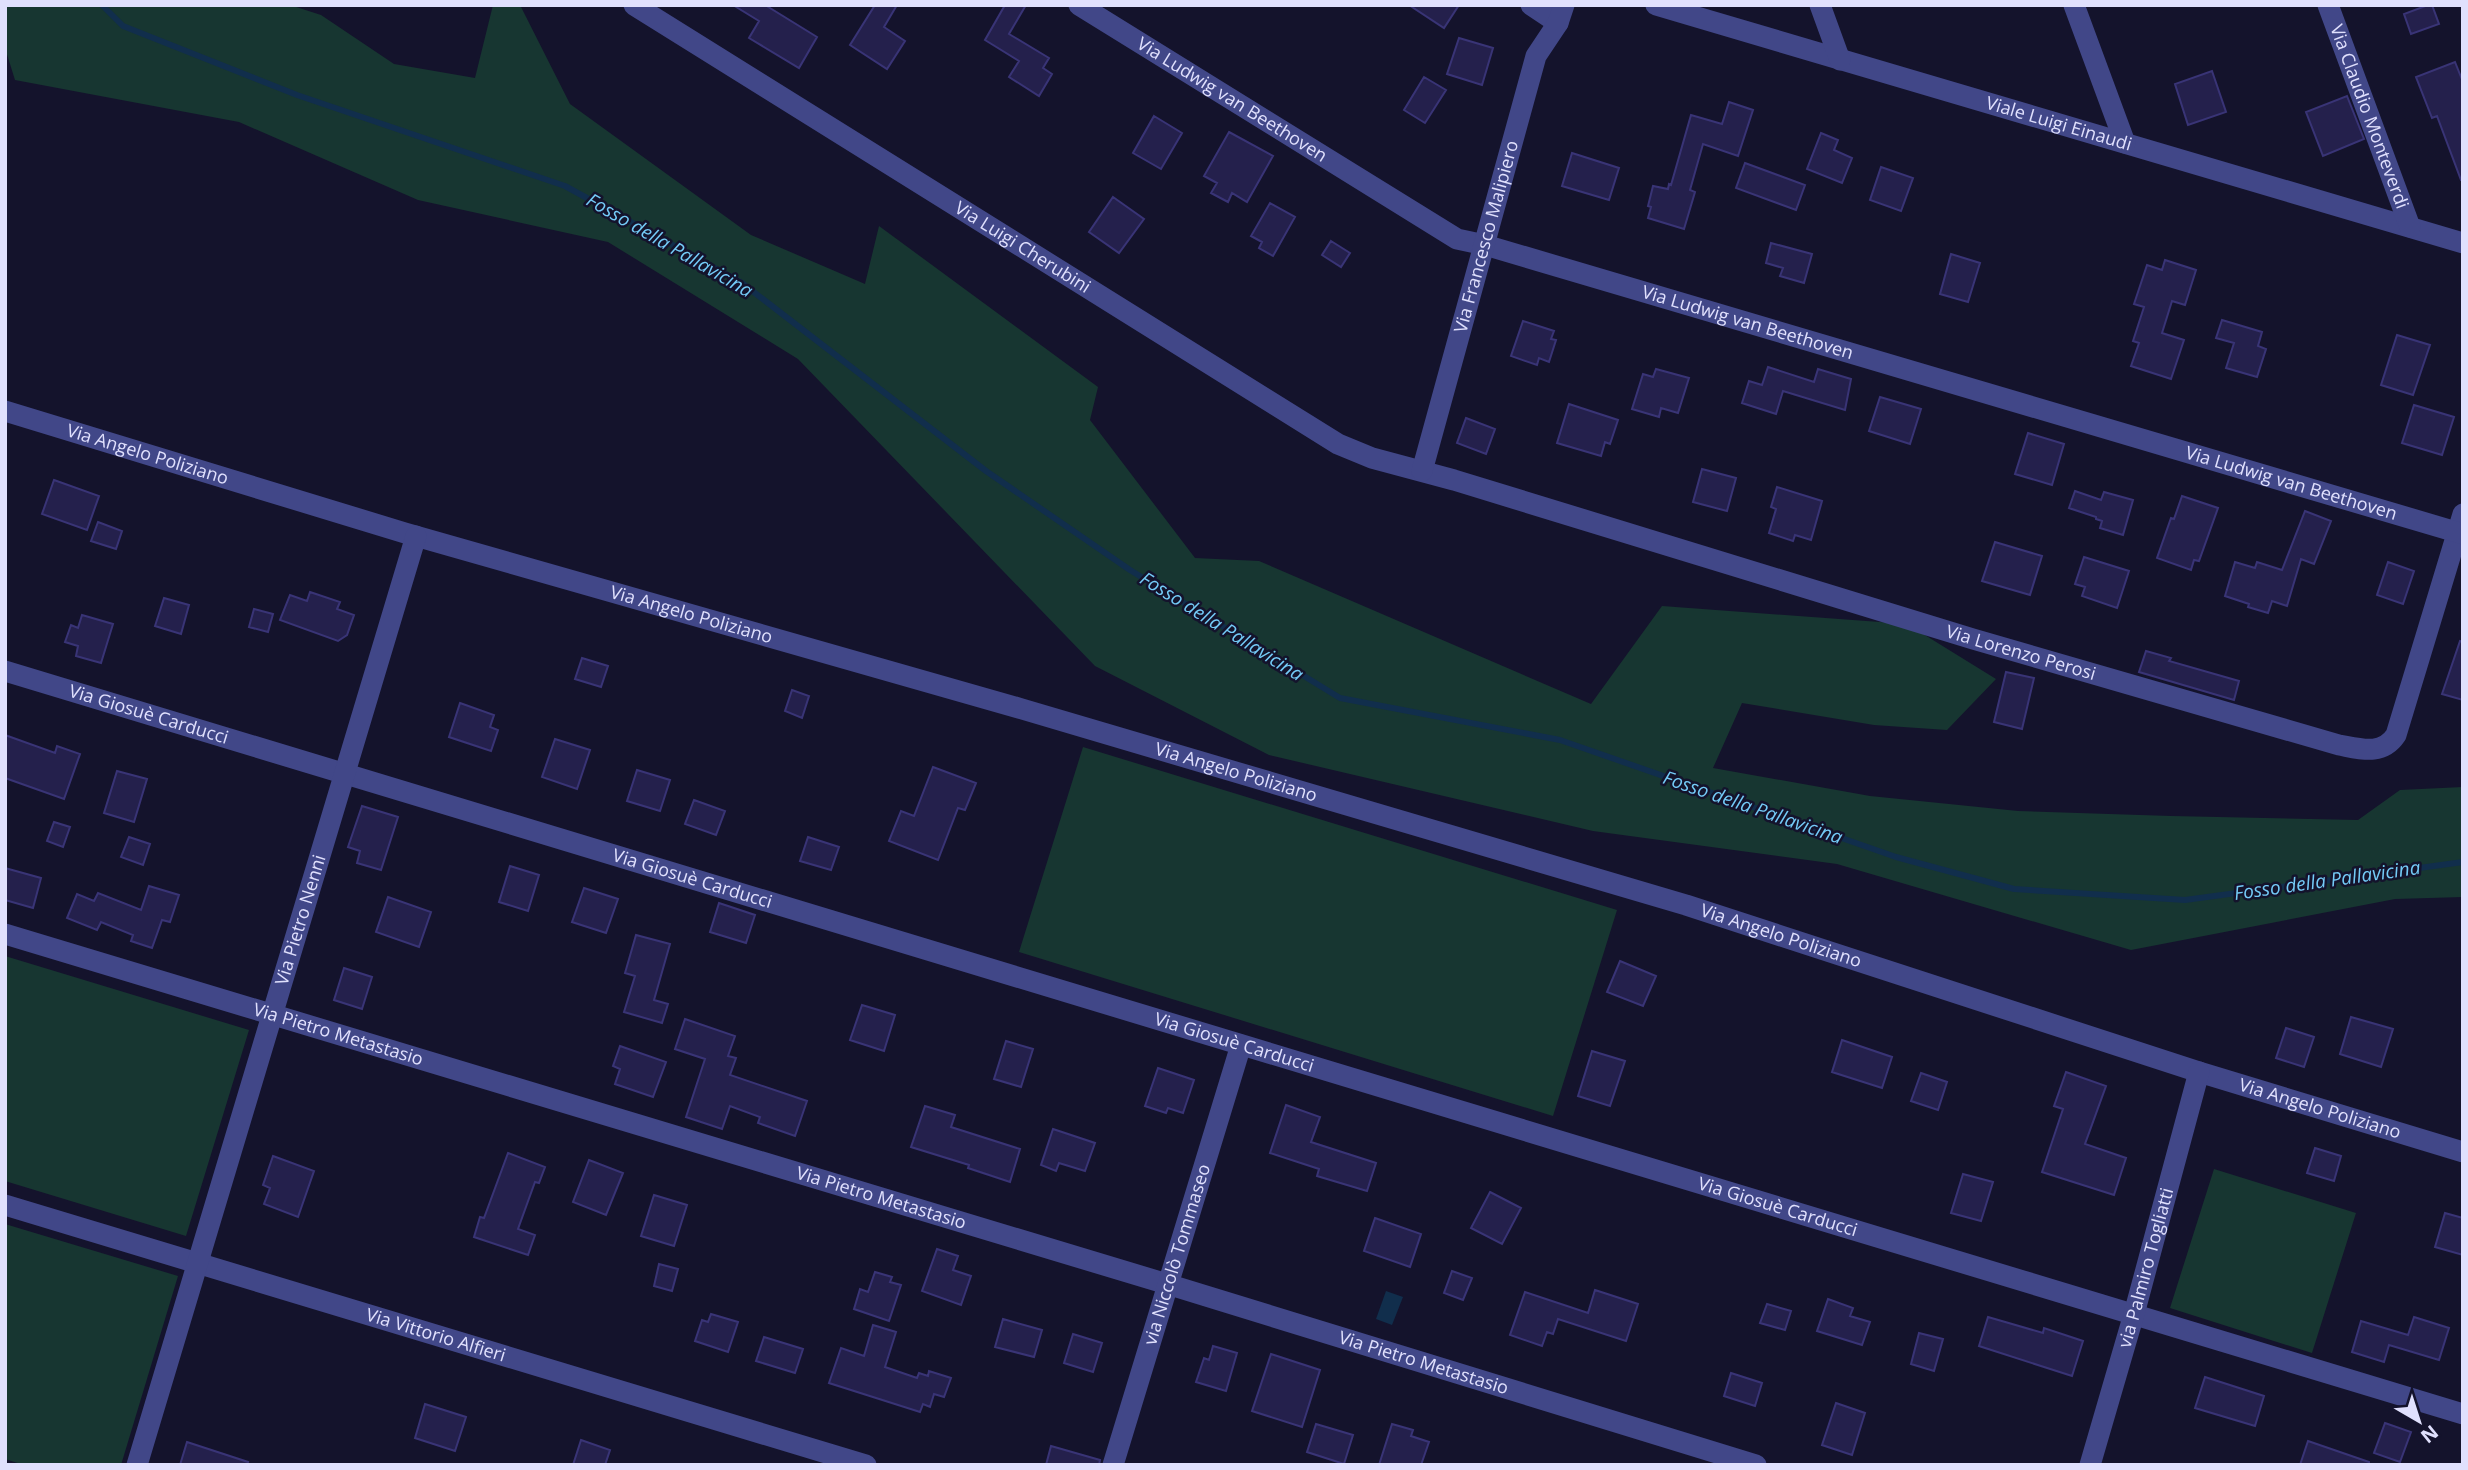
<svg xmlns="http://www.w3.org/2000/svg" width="2468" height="1470" font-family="'Open Sans',sans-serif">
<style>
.green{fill:#173631}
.water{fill:#112e4c}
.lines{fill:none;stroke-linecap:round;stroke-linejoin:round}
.stream{stroke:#112e4c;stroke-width:6}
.building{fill:#24204c;stroke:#393476;stroke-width:2}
.minor{stroke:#414788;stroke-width:21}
.labels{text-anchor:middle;stroke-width:5;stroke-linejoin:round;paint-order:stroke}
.street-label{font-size:18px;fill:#e0e0fd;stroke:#14132c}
.water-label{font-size:19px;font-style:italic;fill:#74cbf7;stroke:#14132c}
</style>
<rect width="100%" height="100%" fill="#14132c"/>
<path class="green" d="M5,5H290L321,15L394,64L475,78L493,5H520L570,104L751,235L865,284L879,226L1098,387L1090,420L1195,558L1259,561L1591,704L1662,606L1907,624L1996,679L1947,730L1874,725L1742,703L1713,768L1870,796L2018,811L2171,816L2358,820L2400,790L2463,787V897L2395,899L2131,950L1837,864L1593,831L1269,755L1095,666L798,359L608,242L418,200L239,122L15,80L5,48Z
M1083,747L1617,910L1553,1116L1019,952Z
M5,956L249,1030L186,1236L5,1181Z
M2214,1169L2356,1213L2312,1353L2170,1308Z
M5,1224L178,1276L121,1465H24L5,1459Z"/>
<path class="water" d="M1386,1291L1403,1297L1392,1325L1376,1319Z"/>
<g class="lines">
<path class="stream" d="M102,5L123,26L297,95L565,186L742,283L986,471L1130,570L1340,698L1560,740L1896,857L2014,889L2185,900L2463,862"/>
</g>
<path class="building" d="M733,5H765L817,37L799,68L749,38L759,21Z
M875,5H897L884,27L905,41L887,69L850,45Z
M1005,5H1026L1009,34L1049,58L1043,68L1052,74L1039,96L1009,77L1019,61L985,40Z
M1409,5H1459L1444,28Z
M2428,5H2432L2439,24L2411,34L2404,14Z
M1459,38L1493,48L1482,85L1447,74Z
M2455,62L2463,82V180H2461L2437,116L2432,118L2416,77Z
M2212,71L2226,112L2188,125L2175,84Z
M1424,77L1446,90L1425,123L1404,110Z
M2347,96L2364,139L2323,156L2306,112Z
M1729,102L1753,110L1738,156L1703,144L1690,190L1695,192L1684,229L1648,218L1651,207L1648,206L1653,186L1668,189L1669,184L1671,185L1691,115L1722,124Z
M1154,116L1182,133L1161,169L1133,153Z
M1229,132L1273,156L1247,202L1232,193L1228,202L1211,193L1217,183L1204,176Z
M1821,133L1838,140L1834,150L1852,158L1842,183L1807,169Z
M1572,153L1619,168L1609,200L1562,186Z
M1745,163L1805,185L1796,210L1736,188Z
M1881,167L1913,178L1901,211L1870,200Z
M1113,197L1144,219L1119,253L1089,232Z
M1270,203L1295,217L1273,256L1259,248L1262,242L1251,236Z
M1331,241L1350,253L1341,267L1322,255Z
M1771,243L1812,254L1804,283L1780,276L1783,268L1766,263Z
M1951,254L1980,263L1968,302L1940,294Z
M2165,260L2196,270L2185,305L2172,301L2162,333L2184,340L2171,379L2131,366L2139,343L2133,341L2144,307L2134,304L2147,265L2162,270Z
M2222,320L2262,332L2258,346L2266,349L2257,377L2226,368L2234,343L2216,338Z
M1523,321L1554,331L1551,339L1556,340L1549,362L1539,358L1537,365L1511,356Z
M2397,335L2430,345L2413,395L2381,385Z
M1768,367L1814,382L1818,369L1851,379L1845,410L1783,391L1776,414L1742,403L1749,381L1762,385Z
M1656,369L1689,378L1678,413L1661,408L1659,417L1632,409L1643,374L1653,377Z
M1880,397L1921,409L1910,444L1869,431Z
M1569,404L1618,420L1610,444L1605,442L1601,456L1557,443Z
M2414,405L2454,417L2442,455L2402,443Z
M1466,418L1495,429L1486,454L1457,443Z
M2028,433L2064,444L2052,485L2015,474Z
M1702,469L1736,478L1727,511L1693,502Z
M54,480L99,496L87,530L42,514Z
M1777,487L1822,501L1811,540L1795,535L1793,541L1769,533L1776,509L1771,507Z
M2075,491L2101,500L2104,492L2133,500L2123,535L2100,528L2102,521L2096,519V517L2069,508Z
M2182,496L2218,508L2199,561L2194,560L2191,570L2157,558L2171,518L2174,519Z
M2305,511L2331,521L2314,564L2301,559L2287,606L2272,601L2268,613L2248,607L2249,604L2225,596L2235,562L2255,568L2257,562L2282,570Z
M98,522L122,531L116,549L91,541Z
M1995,542L2042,556L2030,595L1982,581Z
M2084,557L2129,571L2117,608L2082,596L2085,587L2075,584Z
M2388,562L2414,571L2403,604L2377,595Z
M310,592L340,602L337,609L354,615L347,635L338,641L280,620L290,595L307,601Z
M164,598L189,605L181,634L155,626Z
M254,609L273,614L268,632L249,627Z
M82,615L113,624L101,663L76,656L78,646L65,642L71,625L78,628Z
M2460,641L2463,642V700L2442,694Z
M2146,651L2171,658L2169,661L2239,681L2234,700L2139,672Z
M582,658L608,666L601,687L575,679Z
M2006,672L2034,678L2022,729L1994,722Z
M792,690L809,696L802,718L785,711Z
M460,703L494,715L490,727L498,730L491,751L449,737Z
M5,735L55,753L57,746L80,754L64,799L5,778Z
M555,739L590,750L577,789L542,777Z
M933,767L976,783L965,810L958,808L938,860L889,841L901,811L914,816Z
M637,770L670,780L660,811L627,801Z
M117,771L147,779L134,822L104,813Z
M694,800L725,811L716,835L685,824Z
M362,806L398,817L381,870L357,863L360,851L348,847Z
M54,822L70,827L63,847L47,841Z
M129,837L150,844L143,865L121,857Z
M808,837L839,847L831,870L800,861Z
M510,866L539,875L528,911L499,902Z
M5,868L41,878L33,908L5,900Z
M149,886L179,895L170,922L162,920L152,948L131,941L133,935L101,922L97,930L67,918L77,894L94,901L98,893L141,910Z
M584,888L618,899L606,933L572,922Z
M388,897L431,912L419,947L376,932Z
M719,903L755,915L746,943L710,932Z
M636,935L670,944L654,1000L668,1004L662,1023L624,1012L635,976L625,973Z
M1620,961L1656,976L1643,1006L1607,992Z
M344,968L372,977L362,1009L334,1000Z
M862,1005L895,1015L884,1051L850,1040Z
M2351,1017L2393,1029L2381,1067L2340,1054Z
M685,1019L735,1036L728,1056L736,1058L730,1075L807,1101L795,1136L758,1123L760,1117L730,1106L722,1129L686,1117L705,1059L675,1049Z
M2286,1028L2314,1037L2304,1067L2276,1058Z
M1842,1040L1892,1057L1882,1088L1832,1072Z
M1006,1041L1033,1049L1021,1087L994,1079Z
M620,1046L666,1062L653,1097L615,1084L620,1069L613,1066Z
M1592,1051L1625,1061L1610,1106L1578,1096Z
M1158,1068L1194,1080L1183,1113L1168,1108L1166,1113L1145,1106Z
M2066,1072L2106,1086L2085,1144L2126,1158L2114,1195L2042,1172L2063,1109L2054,1106Z
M1921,1073L1947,1082L1938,1110L1911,1101Z
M1286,1105L1320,1117L1311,1142L1376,1163L1367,1191L1317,1176L1319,1169L1270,1153Z
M925,1106L955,1115L951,1127L1020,1149L1010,1182L968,1168L969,1165L911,1147Z
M1053,1129L1095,1143L1085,1171L1059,1163L1056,1171L1041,1165Z
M2315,1148L2341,1156L2334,1181L2307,1173Z
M508,1153L545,1167L539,1183L535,1182L518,1229L535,1235L528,1255L474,1237L480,1217L484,1218Z
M273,1156L314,1171L298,1217L264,1204L270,1188L263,1185Z
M589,1160L623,1173L606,1215L573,1202Z
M1963,1174L1993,1182L1981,1221L1951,1213Z
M1490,1192L1521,1208L1502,1244L1471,1228Z
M654,1195L687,1205L674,1246L641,1236Z
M2445,1213L2463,1218V1255L2435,1247Z
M1375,1218L1421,1234L1410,1267L1364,1251Z
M937,1249L958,1256L953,1270L971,1276L961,1305L922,1291Z
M659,1264L678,1269L672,1291L654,1286Z
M1452,1271L1472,1278L1463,1300L1444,1293Z
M875,1272L892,1277L890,1282L901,1285L889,1321L854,1309L860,1289L868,1292Z
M1595,1290L1638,1304L1626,1341L1558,1319L1553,1334L1547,1332L1542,1346L1510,1335L1525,1292L1588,1313Z
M1828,1299L1853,1308L1850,1316L1870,1322L1862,1345L1817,1331Z
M1767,1304L1791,1311L1785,1330L1760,1323Z
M711,1314L738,1322L728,1352L695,1341L702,1320L708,1322Z
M1988,1317L2043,1333L2044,1328L2083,1341L2072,1376L1979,1346Z
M2414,1317L2449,1328L2439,1360L2389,1345L2384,1362L2352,1352L2361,1321L2408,1335Z
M1003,1319L1042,1330L1034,1357L995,1347Z
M873,1325L896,1332L885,1367L917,1378L919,1373L928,1376L929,1371L951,1378L944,1397L934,1394L930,1407L923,1404L920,1412L829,1383L841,1348L864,1356Z
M1919,1333L1943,1339L1934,1371L1911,1364Z
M1073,1334L1102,1343L1093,1372L1064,1363Z
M764,1337L803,1349L795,1373L756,1361Z
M1213,1346L1237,1353L1226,1391L1196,1382L1204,1358L1209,1360Z
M1271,1354L1320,1370L1302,1427L1252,1411Z
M1731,1373L1762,1383L1755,1406L1724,1396Z
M2205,1377L2264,1396L2255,1426L2195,1408Z
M1836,1403L1865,1413L1852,1455L1822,1445Z
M425,1404L466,1417L455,1451L415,1438Z
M2385,1423L2411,1432L2400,1462L2374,1453Z
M1316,1424L1353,1435L1344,1464L1307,1452Z
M1392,1424L1413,1430L1411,1436L1429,1442L1421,1465H1379Z
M581,1440L610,1450L605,1465H573Z
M2308,1441L2369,1462V1465H2300Z
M187,1442L248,1462L247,1465H180Z
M1051,1446L1100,1460L1099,1465H1046Z"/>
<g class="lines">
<g class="minor">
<path id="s1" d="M634,5L1338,444L1372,458L1454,480L1973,639L2339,745C2361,749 2382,756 2396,735L2463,514"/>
<path id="s2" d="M1079,5L1457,239L1485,245L2463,534"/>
<path d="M1531,5L1558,23"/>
<path id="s3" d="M1656,5L2463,243"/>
<path d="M1820,5L1840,60"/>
<path d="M2074,5L2125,143"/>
<path id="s4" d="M2328,5L2410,227"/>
<path id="s5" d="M5,411L405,533L1022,709L1686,905L2199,1072L2463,1152"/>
<path id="s6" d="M1422,471L1536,56L1558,23L1564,5"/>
<path id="s7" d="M5,671L2463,1414"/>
<path id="s8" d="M5,934L1167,1284L1756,1465"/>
<path id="s9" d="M5,1205L866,1465"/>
<path id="s10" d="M137,1465L416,536"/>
<path id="s11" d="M1113,1465L1241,1045"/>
<path id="s12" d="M2090,1465L2134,1314L2199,1072"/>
</g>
</g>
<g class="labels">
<g class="street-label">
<text dy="6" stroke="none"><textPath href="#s2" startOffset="180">Via Ludwig van Beethoven</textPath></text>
<text dy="6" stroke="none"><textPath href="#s4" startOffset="119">Via Claudio Monteverdi</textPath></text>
<text dy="6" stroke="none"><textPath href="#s3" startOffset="420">Viale Luigi Einaudi</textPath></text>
<text dy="6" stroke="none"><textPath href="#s6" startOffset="243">Via Francesco Malipiero</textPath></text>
<text dy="6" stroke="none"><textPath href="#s1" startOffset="458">Via Luigi Cherubini</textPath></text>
<text dy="6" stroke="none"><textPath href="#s2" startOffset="747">Via Ludwig van Beethoven</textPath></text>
<text dy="6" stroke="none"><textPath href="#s5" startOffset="149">Via Angelo Poliziano</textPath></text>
<text dy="6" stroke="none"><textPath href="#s2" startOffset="1314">Via Ludwig van Beethoven</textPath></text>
<text dy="6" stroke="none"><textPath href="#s5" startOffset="716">Via Angelo Poliziano</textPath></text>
<text dy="6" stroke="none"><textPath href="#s1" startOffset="1544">Via Lorenzo Perosi</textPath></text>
<text dy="6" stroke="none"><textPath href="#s7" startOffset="150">Via Giosuè Carducci</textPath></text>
<text dy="6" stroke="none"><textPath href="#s5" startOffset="1283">Via Angelo Poliziano</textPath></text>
<text dy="6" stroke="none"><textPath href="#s7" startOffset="718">Via Giosuè Carducci</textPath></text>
<text dy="6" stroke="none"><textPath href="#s10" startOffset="569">Via Pietro Nenni</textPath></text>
<text dy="6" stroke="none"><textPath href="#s5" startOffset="1852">Via Angelo Poliziano</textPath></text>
<text dy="6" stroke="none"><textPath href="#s8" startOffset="348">Via Pietro Metastasio</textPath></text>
<text dy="6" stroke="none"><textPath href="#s7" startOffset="1284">Via Giosuè Carducci</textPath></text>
<text dy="6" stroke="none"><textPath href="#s5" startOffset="2418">Via Angelo Poliziano</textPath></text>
<text dy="6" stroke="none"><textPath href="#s8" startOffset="915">Via Pietro Metastasio</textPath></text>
<text dy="6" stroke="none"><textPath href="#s7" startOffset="1852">Via Giosuè Carducci</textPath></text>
<text dy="6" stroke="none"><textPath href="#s11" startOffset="220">via Niccolò Tommaseo</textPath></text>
<text dy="6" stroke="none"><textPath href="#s12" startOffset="205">via Palmiro Togliatti</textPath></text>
<text dy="6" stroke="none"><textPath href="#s9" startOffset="450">Via Vittorio Alfieri</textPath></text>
<text dy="6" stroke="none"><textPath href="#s8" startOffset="1482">Via Pietro Metastasio</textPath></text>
</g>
<g class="water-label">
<text transform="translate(670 245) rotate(30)" y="7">Fosso della Pallavicina</text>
<text transform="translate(1222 626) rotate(32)" y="7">Fosso della Pallavicina</text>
<text transform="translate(1753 807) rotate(19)" y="7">Fosso della Pallavicina</text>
<text transform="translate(2327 880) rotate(-8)" y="7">Fosso della Pallavicina</text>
</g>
</g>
<rect width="2468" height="1470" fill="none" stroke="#e0e0fd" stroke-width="14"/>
<g transform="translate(2419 1421) rotate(141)" stroke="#14132c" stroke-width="5" paint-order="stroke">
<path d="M0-5L12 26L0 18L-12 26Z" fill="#e0e0fd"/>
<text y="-10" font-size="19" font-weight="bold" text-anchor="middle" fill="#e0e0fd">N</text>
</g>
</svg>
